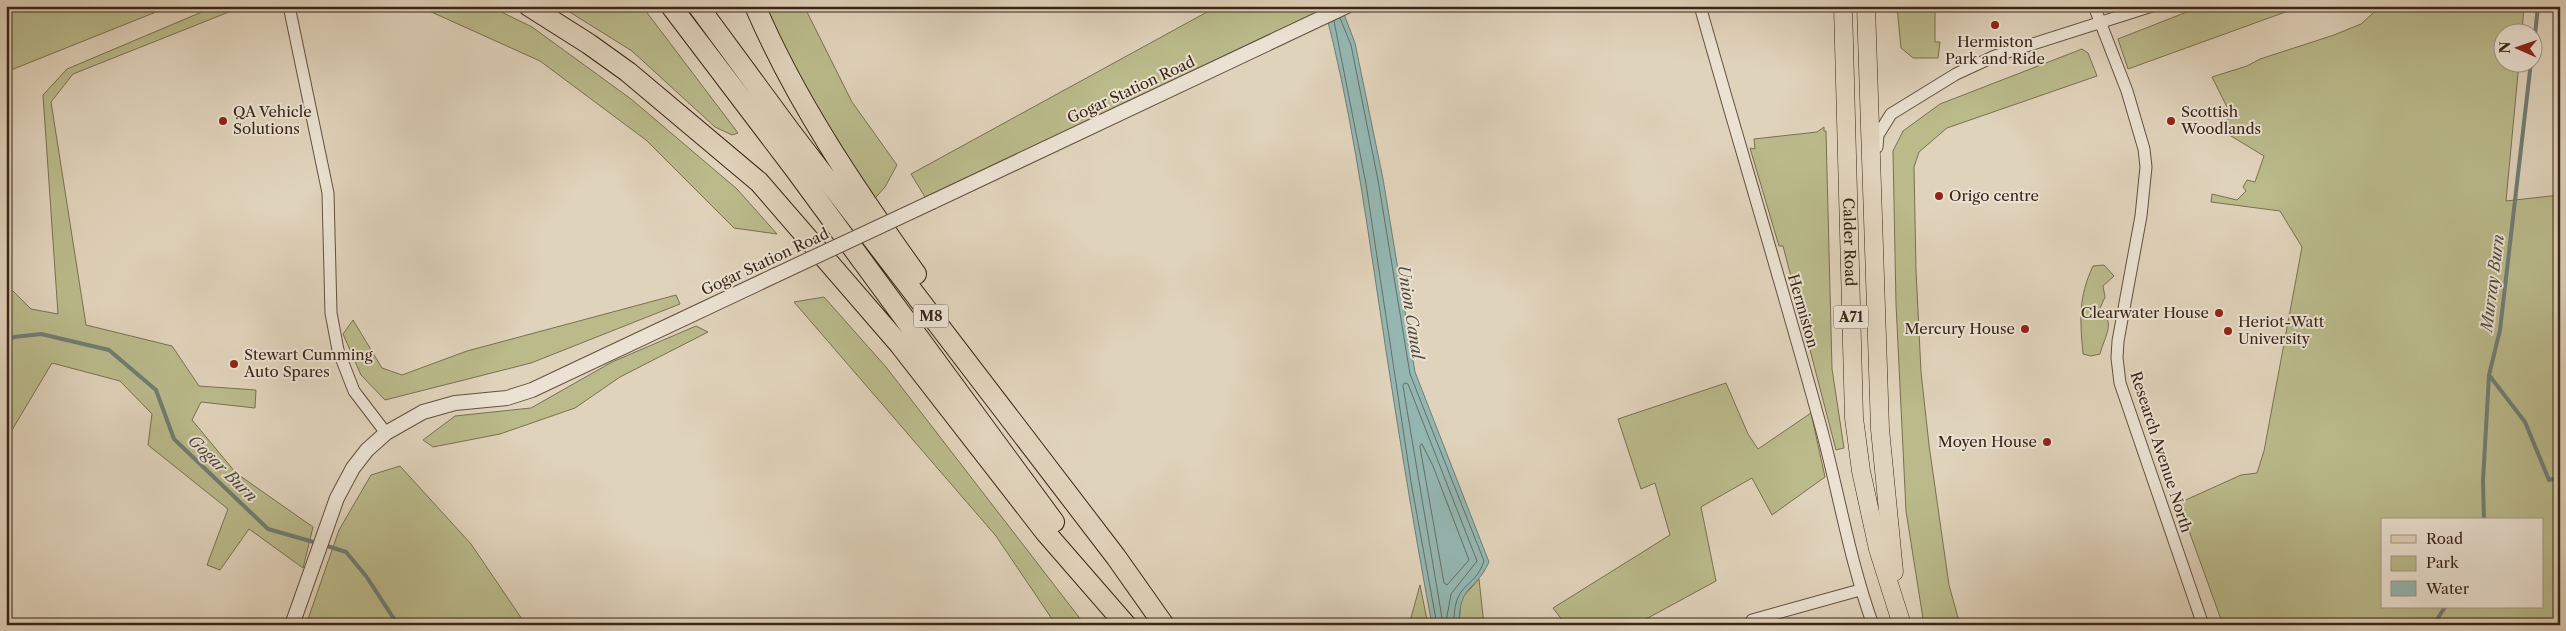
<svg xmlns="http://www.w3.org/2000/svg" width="2566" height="631" font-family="'Libre Caslon Text',serif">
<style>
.green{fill:#baba8b;stroke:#7a7051;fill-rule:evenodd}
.water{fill:#94b7b2;stroke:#707d74}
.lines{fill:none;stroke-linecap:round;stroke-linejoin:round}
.shore{stroke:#666e64;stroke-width:1}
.stream{stroke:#707d74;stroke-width:4}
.minor-casing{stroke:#635040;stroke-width:13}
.tertiary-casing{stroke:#635040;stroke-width:16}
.primary-casing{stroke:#392517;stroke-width:19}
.motorway-casing{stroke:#392517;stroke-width:22}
.minor{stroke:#ebe2d3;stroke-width:11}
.tertiary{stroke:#ebe2d3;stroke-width:14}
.primary{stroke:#e0d3bb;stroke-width:18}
.motorway{stroke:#e0d3bb;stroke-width:20}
.tertiary-bridge-casing{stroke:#635040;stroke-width:16;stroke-linecap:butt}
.tertiary-bridge{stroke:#ebe2d3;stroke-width:14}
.poi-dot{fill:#8f2418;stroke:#ebe2d3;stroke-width:2}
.labels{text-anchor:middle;stroke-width:4;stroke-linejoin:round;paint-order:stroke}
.shield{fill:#ebe2d3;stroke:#6e5e4f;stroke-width:1}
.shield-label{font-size:14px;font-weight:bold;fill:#392517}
.poi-label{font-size:15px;fill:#392517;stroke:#ebe2d3;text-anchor:start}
.street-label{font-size:15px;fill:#392517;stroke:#ebe2d3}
.water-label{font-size:16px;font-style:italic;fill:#504a3e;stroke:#ebe2d3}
</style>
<rect width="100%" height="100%" fill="#e0d3bb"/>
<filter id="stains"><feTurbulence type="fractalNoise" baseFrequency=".004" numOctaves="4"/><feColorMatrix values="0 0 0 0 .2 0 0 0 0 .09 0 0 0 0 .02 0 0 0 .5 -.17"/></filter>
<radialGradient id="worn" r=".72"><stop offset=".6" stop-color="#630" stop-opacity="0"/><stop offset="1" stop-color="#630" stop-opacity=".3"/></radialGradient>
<path class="green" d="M6,6H171L6,72Z
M216,6H244L73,74L51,102L86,325L172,346L199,386L256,390L255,408L201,402L192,420L236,473L313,527L303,568L249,529L220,570L207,565L228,509L148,445L152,414L120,381L52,363L6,440V284L31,309L58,314L43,95L67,69Z
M418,6H489L532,27L631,99L737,189L777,234L734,228L646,140L540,61Z
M560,6H642L738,133L732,135L715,127L632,51Z
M755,6H804L852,102L897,165L885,187L868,206Z
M1218,6H1322L1323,9L925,197L911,174Z
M1897,6H1935V42H1940L1938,58H1913L1901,48Z
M2202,6H2302L2128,69L2118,39Z
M2381,6H2524L2522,32H2504V62L2519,63L2506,201L2560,195V625H2223L2179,503L2241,475L2257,473L2264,451L2302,247L2280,211L2211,202L2212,194L2237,200L2246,191L2243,187L2247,180L2255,182L2264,156L2226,133L2229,111L2212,77L2247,66L2260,59L2334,35L2361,24ZM2382,520H2542V607H2382Z
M2082,49L2088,53L2097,76L1947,128L1919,152L1914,167L1916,270L1921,372L1929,445L1949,585L1960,625H1924L1906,511L1896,304L1893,151L1903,131L1940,104Z
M1824,127V131H1826L1832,369L1844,448L1836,450L1783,246H1779L1750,148L1755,149L1754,139L1817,132Z
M2104,265L2114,276L2103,286L2105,297L2100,308C2116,323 2105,335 2100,354L2091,356L2083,354C2080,320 2078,298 2093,266Z
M676,295L680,304L531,363L385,400L361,375L343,334L353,320L382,368L402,375L467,351Z
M824,297L886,367L1085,625H1056L996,536L794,302Z
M696,326L708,332L620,377L575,408L500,434L433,447L423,440L455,416L531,408L612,362Z
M1726,383L1748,434L1758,449L1811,413L1825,477L1772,515L1752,478L1701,507L1716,581L1635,625H1566L1553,608L1670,535L1655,483L1641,489L1618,419Z
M400,466L471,544L526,625H306L339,530L371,475Z
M1479,579L1484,625H1459L1461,599Z
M1420,585L1428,625H1409Z"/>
<path class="water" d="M1324,6H1341L1355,43L1383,179L1415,372L1489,562C1475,593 1459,583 1459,625H1432C1412,518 1395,411 1379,304C1364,204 1350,104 1324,6Z"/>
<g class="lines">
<path class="shore" d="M1340,18L1351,45L1378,180L1410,374L1484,561C1474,591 1453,580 1454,625
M1334,21L1366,184L1411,482L1437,625
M1405,383L1408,384L1477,561L1451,594L1446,622L1442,618L1403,386Z
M1422,444L1433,466L1469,560L1447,585L1444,583L1420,447Z"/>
<path class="stream" d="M2534,44L2538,6
M2531,62L2500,330L2489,375L2525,422L2549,480L2560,477
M6,342L14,337L41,334L109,350L156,390L174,439L268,529L317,543
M2484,520L2483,481L2489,375
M324,545L346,552L366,576L398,625
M2438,618L2445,607"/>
<g class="minor-casing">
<path id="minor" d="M289,6L328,193L331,313L338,350L354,391L386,433
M1700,6C1739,144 1781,282 1819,420C1838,488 1849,559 1873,625
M2094,6L2127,91L2144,149L2146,167L2141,216L2118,341L2117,358L2120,383L2203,625
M1877,147L1878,135L1891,114L1956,74L1995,56L2152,6
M1752,620L1860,590"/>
</g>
<g class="tertiary-casing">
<path id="tertiary" d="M932,202L1347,6
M292,625L337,498L353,468L367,450L386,433L423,412L455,403L507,398L532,390L776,275"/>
</g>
<g class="primary-casing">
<g id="primary">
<path id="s1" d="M1843,6L1854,418L1861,471L1878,549L1902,625"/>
<path d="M1866,6L1880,429L1894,572"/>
</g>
</g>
<g class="motorway-casing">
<path id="motorway" d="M529,6L589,44L628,72L759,182L900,345L1046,533L1126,625
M671,6L794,168L1054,522
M698,6L790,131L1116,557L1164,625
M755,6C796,102 856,190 916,274"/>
</g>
<use href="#minor" class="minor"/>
<use href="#tertiary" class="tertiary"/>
<use href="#primary" class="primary"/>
<use href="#motorway" class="motorway"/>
<g class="tertiary-bridge-casing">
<path id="tertiary-bridge" d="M776,275L932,202"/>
</g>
<use href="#tertiary-bridge" class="tertiary-bridge"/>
</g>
<g class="poi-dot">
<circle cx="1995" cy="25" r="5"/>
<circle cx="223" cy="121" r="5"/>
<circle cx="2171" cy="121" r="5"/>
<circle cx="1939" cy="196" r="5"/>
<circle cx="2219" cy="313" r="5"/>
<circle cx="2025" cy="329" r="5"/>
<circle cx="2228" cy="331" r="5"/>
<circle cx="234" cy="364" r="5"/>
<circle cx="2047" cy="442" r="5"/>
</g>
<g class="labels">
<g class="shield">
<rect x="913.5" y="304.5" width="35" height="23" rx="4"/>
<rect x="1833.5" y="305.5" width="35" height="23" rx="4"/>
</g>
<g class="shield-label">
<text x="931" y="321">M8</text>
<text x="1851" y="322">A71</text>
</g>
<g class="poi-label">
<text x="1995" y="47" text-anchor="middle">Hermiston<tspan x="1995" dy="17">Park and Ride</tspan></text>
<text x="233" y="117">QA Vehicle<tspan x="233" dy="17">Solutions</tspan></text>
<text x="2181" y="117">Scottish<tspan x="2181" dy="17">Woodlands</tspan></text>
<text x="1949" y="201">Origo centre</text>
<text x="2209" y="318" text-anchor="end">Clearwater House</text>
<text x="2238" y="327">Heriot-Watt<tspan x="2238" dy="17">University</tspan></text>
<text x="2015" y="334" text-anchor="end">Mercury House</text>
<text x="244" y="360">Stewart Cumming<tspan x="244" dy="17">Auto Spares</tspan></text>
<text x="2037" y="447" text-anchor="end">Moyen House</text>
</g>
<g class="street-label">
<text transform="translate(1131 90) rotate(-25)" y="5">Gogar Station Road</text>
<text dy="5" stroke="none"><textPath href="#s1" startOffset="236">Calder Road</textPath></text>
<text transform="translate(765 262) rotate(-25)" y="5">Gogar Station Road</text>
<text transform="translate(1803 311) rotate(74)" y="5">Hermiston</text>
<text transform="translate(2161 452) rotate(72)" y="5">Research Avenue North</text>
</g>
<g class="water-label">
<text transform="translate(2492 283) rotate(-83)" y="6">Murray Burn</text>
<text transform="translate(1411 312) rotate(81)" y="6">Union Canal</text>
<text transform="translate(223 468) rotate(44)" y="6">Gogar Burn</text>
</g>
</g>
<rect width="2566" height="631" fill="none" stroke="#e0d3bb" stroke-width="25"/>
<rect x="8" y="8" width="2551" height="616" fill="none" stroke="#392517" stroke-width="2.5"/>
<rect x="12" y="12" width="2541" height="606" fill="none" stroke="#392517"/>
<rect x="2381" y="518" width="162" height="90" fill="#ebe2d3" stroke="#a49688"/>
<rect x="2391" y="535" width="25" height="8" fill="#e0d3bb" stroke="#a49688"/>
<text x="2426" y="544" font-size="15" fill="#392517">Road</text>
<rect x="2391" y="556" width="25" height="15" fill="#baba8b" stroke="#a49688"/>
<text x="2426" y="568" font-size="15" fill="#392517">Park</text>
<rect x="2391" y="581" width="25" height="15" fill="#94b7b2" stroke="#a49688"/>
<text x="2426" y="594" font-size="15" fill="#392517">Water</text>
<g transform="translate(2518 48) rotate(272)"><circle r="24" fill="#ebe2d3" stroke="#a49688"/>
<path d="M0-4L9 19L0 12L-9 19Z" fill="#8f2418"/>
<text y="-8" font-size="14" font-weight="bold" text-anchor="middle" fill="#392517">N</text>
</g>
<rect width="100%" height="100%" filter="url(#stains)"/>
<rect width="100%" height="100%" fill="url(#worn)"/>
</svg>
